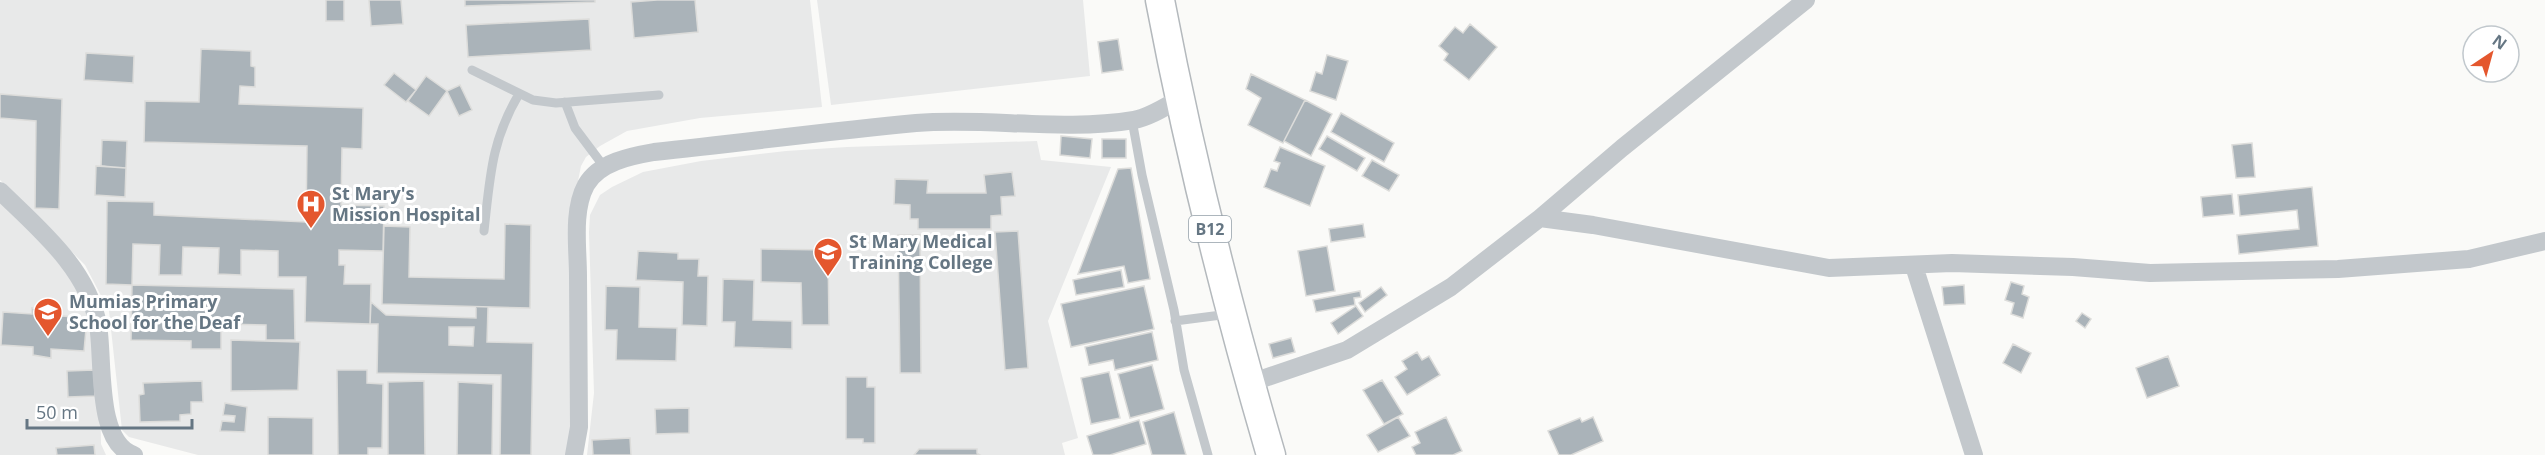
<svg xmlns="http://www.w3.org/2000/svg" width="2545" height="455" font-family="'Open Sans',sans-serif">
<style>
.built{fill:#e8e9e9}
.building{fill:#aab3b9;stroke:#dcdcda;stroke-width:1.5;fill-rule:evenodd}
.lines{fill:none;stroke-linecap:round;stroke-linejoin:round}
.trunk-casing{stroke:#b4b9bd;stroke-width:31}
.service{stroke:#c3c8cc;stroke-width:9}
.minor{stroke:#c3c8cc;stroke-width:18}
.trunk{stroke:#fff;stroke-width:28}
.labels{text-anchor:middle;stroke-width:6;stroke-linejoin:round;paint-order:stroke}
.shield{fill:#fff;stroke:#939fa8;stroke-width:1.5}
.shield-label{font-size:16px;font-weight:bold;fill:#657683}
.poi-label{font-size:18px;font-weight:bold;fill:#657683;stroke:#fff;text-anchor:start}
</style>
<rect width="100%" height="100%" fill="#fafaf8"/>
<path class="built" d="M0,0H810L822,107L700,118L627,131L600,146L586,157L581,166L573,206L572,430L568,455H198L129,437L122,430L109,311L85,265L0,180Z
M817,0H1083L1090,76L831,105Z
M1037,141L1041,160L1111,167L1048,321L1078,438L1062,443L1065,455H587L594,393L589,232L590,215L600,195L612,187L643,172L701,161L786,151L847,147Z
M0,199L17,215L66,272L88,305L100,393L101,444L106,455H0Z"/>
<path class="building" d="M326,0H344V21H326Z
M369,0H401L403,24L371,26Z
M465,0H595V2L465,6Z
M657,0H695L698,32L634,38L631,2Z
M589,19L591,50L468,57L466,25Z
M1470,24L1497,47L1469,80L1444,60L1448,54L1439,46L1455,27L1463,33Z
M1118,39L1123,70L1102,73L1098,42Z
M201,49L251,51V66L255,67V87L240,86L239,104L363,108L362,149L342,148L341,205L384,206L383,251L339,250V265H345L344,284H371L370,324L305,322L306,277H278V251L241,250V275L218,274L219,248L183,247L182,275H159L160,245L133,244L132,285L106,284L107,201L154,202V215L306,222L307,146L144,142L145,101L199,102Z
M86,53L134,56L133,83L84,80Z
M1327,55L1348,61L1336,100L1310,91L1316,72L1322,74Z
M394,73L416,90L406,102L384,85Z
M1251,74L1305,100L1283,143L1248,125L1261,98L1246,89Z
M426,76L447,91L429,116L408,101Z
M460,85L472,110L459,116L447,91Z
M0,94L62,99L59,209L35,208L36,121L0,118Z
M1305,100L1332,114L1311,156L1284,141Z
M1341,113L1394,143L1384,162L1331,132Z
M1061,136L1092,139L1090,158L1060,155Z
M1327,136L1365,158L1357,171L1319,149Z
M1102,139H1126V158H1102Z
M102,140L127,141L126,168L101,166Z
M2252,143L2255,177L2236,178L2232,145Z
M1280,147L1325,166L1310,206L1264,187L1271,169L1277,171L1280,163L1274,161Z
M1372,160L1399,175L1389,191L1362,176Z
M96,166L126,168L125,197L95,195Z
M1131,168L1150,279L1128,283L1124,266L1078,274L1118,169Z
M1012,172L1015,196L1001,197L1002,215L991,216V229H918V219H910V205L894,204L895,179L928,180L927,193H986L984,175Z
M2312,187L2318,246L2239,254L2237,235L2299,229L2297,210L2240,216L2238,195Z
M2232,194L2234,214L2203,217L2201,197Z
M505,224L531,225L530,308L382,304L384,226L410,227L409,277L504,279Z
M1363,224L1365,237L1331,242L1329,229Z
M1018,231L1028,368L1005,370L995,232Z
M898,235H920L921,373H900Z
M1327,246L1335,291L1306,296L1298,251Z
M761,249L828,250L829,325H802L801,283L761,282Z
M638,251L678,253V259H699L698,276H708L707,326L682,325L683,282L636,280Z
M1121,270L1124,287L1076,295L1073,280Z
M723,279L754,280L753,320L792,321V349L734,347L735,322H722Z
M2011,282L2024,286L2022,294L2029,297L2023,318L2011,314L2014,303L2005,300Z
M132,285L294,289L295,340H266V325L221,324V349H191V341L131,340Z
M1964,285L1965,304L1944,305L1942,287Z
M606,286L640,287L639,327L677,328L676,361L616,360L617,330H605Z
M1144,286L1154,329L1071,347L1061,304Z
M1381,287L1387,295L1365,312L1359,303Z
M1360,291L1361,297L1354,298L1355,305L1316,312L1313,300Z
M371,302L386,315L476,318V307H488L487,342L533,343L531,455H500L501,375L377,373L378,324H370ZM449,327H474L473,346L449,345Z
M1356,306L1363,316L1338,334L1331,323Z
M32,308L50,311V315L87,318L84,351L51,349V358L33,355V347L1,345L3,312L32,314Z
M2082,313L2091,319L2085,328L2076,321Z
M1152,332L1158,360L1115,370L1113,360L1089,365L1085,347Z
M1291,338L1295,352L1273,358L1269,344Z
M231,340L300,342L298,390L231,391Z
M2013,344L2031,353L2021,373L2003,363Z
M1417,352L1422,360L1429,356L1440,375L1407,395L1395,377L1407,369L1402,361Z
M2168,356L2179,386L2147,398L2136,368Z
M1152,365L1164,409L1130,418L1118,374Z
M94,370L95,396L68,397L67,371Z
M337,370H367V383L383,384L382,448H368V455H338Z
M1109,372L1120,418L1091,424L1081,378Z
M846,377H867V387H875V443H863V439H846Z
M1382,380L1403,414L1384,424L1363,390Z
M202,381L203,402H191V414L180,415V421L140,422L139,395L144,394L143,383Z
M424,381L425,455H388V382Z
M458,382L493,384L492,455H457Z
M225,403L247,407L245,432L220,431L222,421L234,422L235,416L223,415Z
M689,408V433L656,434L655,409Z
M1174,412L1186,455H1152L1143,422Z
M268,417L313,418V455H268Z
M1398,417L1410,436L1378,452L1367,435Z
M1446,417L1462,451L1453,455H1416L1412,447L1420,443L1415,432Z
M1593,417L1603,441L1571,455H1559L1548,431L1580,418L1582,422Z
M1139,420L1146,444L1110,455H1093L1087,436Z
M630,438L631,455H593L592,440Z
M94,445L95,455H57L56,448Z
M919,449H977V453L980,455H914Z"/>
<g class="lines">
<g class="trunk-casing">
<path id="trunk" d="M1160,0C1189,153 1227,305 1271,455"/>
</g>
<path class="service" d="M472,70L533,100L556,103L659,95
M565,102L575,128L605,168
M1132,120L1142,175L1174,310L1184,370L1208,455
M484,231C490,178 491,141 519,94
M1175,321L1229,314"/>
<path class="minor" d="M0,191C39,229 88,269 98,325C104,359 95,443 134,455
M1540,218L1622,148L1806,0
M1914,266L1974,455
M1250,383L1347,350L1451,287L1540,218L1593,225L1829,268L1952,263L2073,267L2150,273L2338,269L2469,259L2545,241
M574,455L579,427C579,377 578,326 578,276C578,248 572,211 586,185C599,162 631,156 654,152C741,143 829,131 916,123C988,117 1062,132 1134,120C1150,117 1165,107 1179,99"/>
<use href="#trunk" class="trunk"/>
</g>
<defs>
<g id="hospital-pin" transform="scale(1.5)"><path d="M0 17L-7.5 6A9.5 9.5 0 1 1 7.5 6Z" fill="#e4572e" stroke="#fff"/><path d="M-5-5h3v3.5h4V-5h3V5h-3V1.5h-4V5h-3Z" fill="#fff"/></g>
<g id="university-pin" transform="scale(1.5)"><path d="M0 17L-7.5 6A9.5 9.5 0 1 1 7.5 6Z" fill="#e4572e" stroke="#fff"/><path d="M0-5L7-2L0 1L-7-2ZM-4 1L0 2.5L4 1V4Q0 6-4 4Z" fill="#fff"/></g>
<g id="school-pin" transform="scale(1.5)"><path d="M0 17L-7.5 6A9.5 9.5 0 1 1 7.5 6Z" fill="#e4572e" stroke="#fff"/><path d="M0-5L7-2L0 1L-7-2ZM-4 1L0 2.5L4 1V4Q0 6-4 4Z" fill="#fff"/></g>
</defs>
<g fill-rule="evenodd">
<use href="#hospital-pin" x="311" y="204"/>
<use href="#university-pin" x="828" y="252"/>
<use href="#school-pin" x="48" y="312"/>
</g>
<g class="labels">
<rect class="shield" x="1189" y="216" width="42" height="26" rx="4.5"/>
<g class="shield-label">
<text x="1210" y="235">B12</text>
</g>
<g class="poi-label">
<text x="332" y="200">St Mary's<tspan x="332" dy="21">Mission Hospital</tspan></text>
<text x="849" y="248">St Mary Medical<tspan x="849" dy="21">Training College</tspan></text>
<text x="69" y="308">Mumias Primary<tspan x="69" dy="21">School for the Deaf</tspan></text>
</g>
</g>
<g transform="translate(2491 54) rotate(36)"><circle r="28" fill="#ffffff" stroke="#c1c8cd" stroke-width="1.5"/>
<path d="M0-4.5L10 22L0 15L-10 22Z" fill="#e4572e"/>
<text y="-9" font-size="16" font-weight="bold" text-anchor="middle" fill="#657683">N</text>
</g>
<path d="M27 419v9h165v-9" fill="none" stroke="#657683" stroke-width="3"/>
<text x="36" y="419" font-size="18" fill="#657683" stroke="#ffffff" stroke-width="4.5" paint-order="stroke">50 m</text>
</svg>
